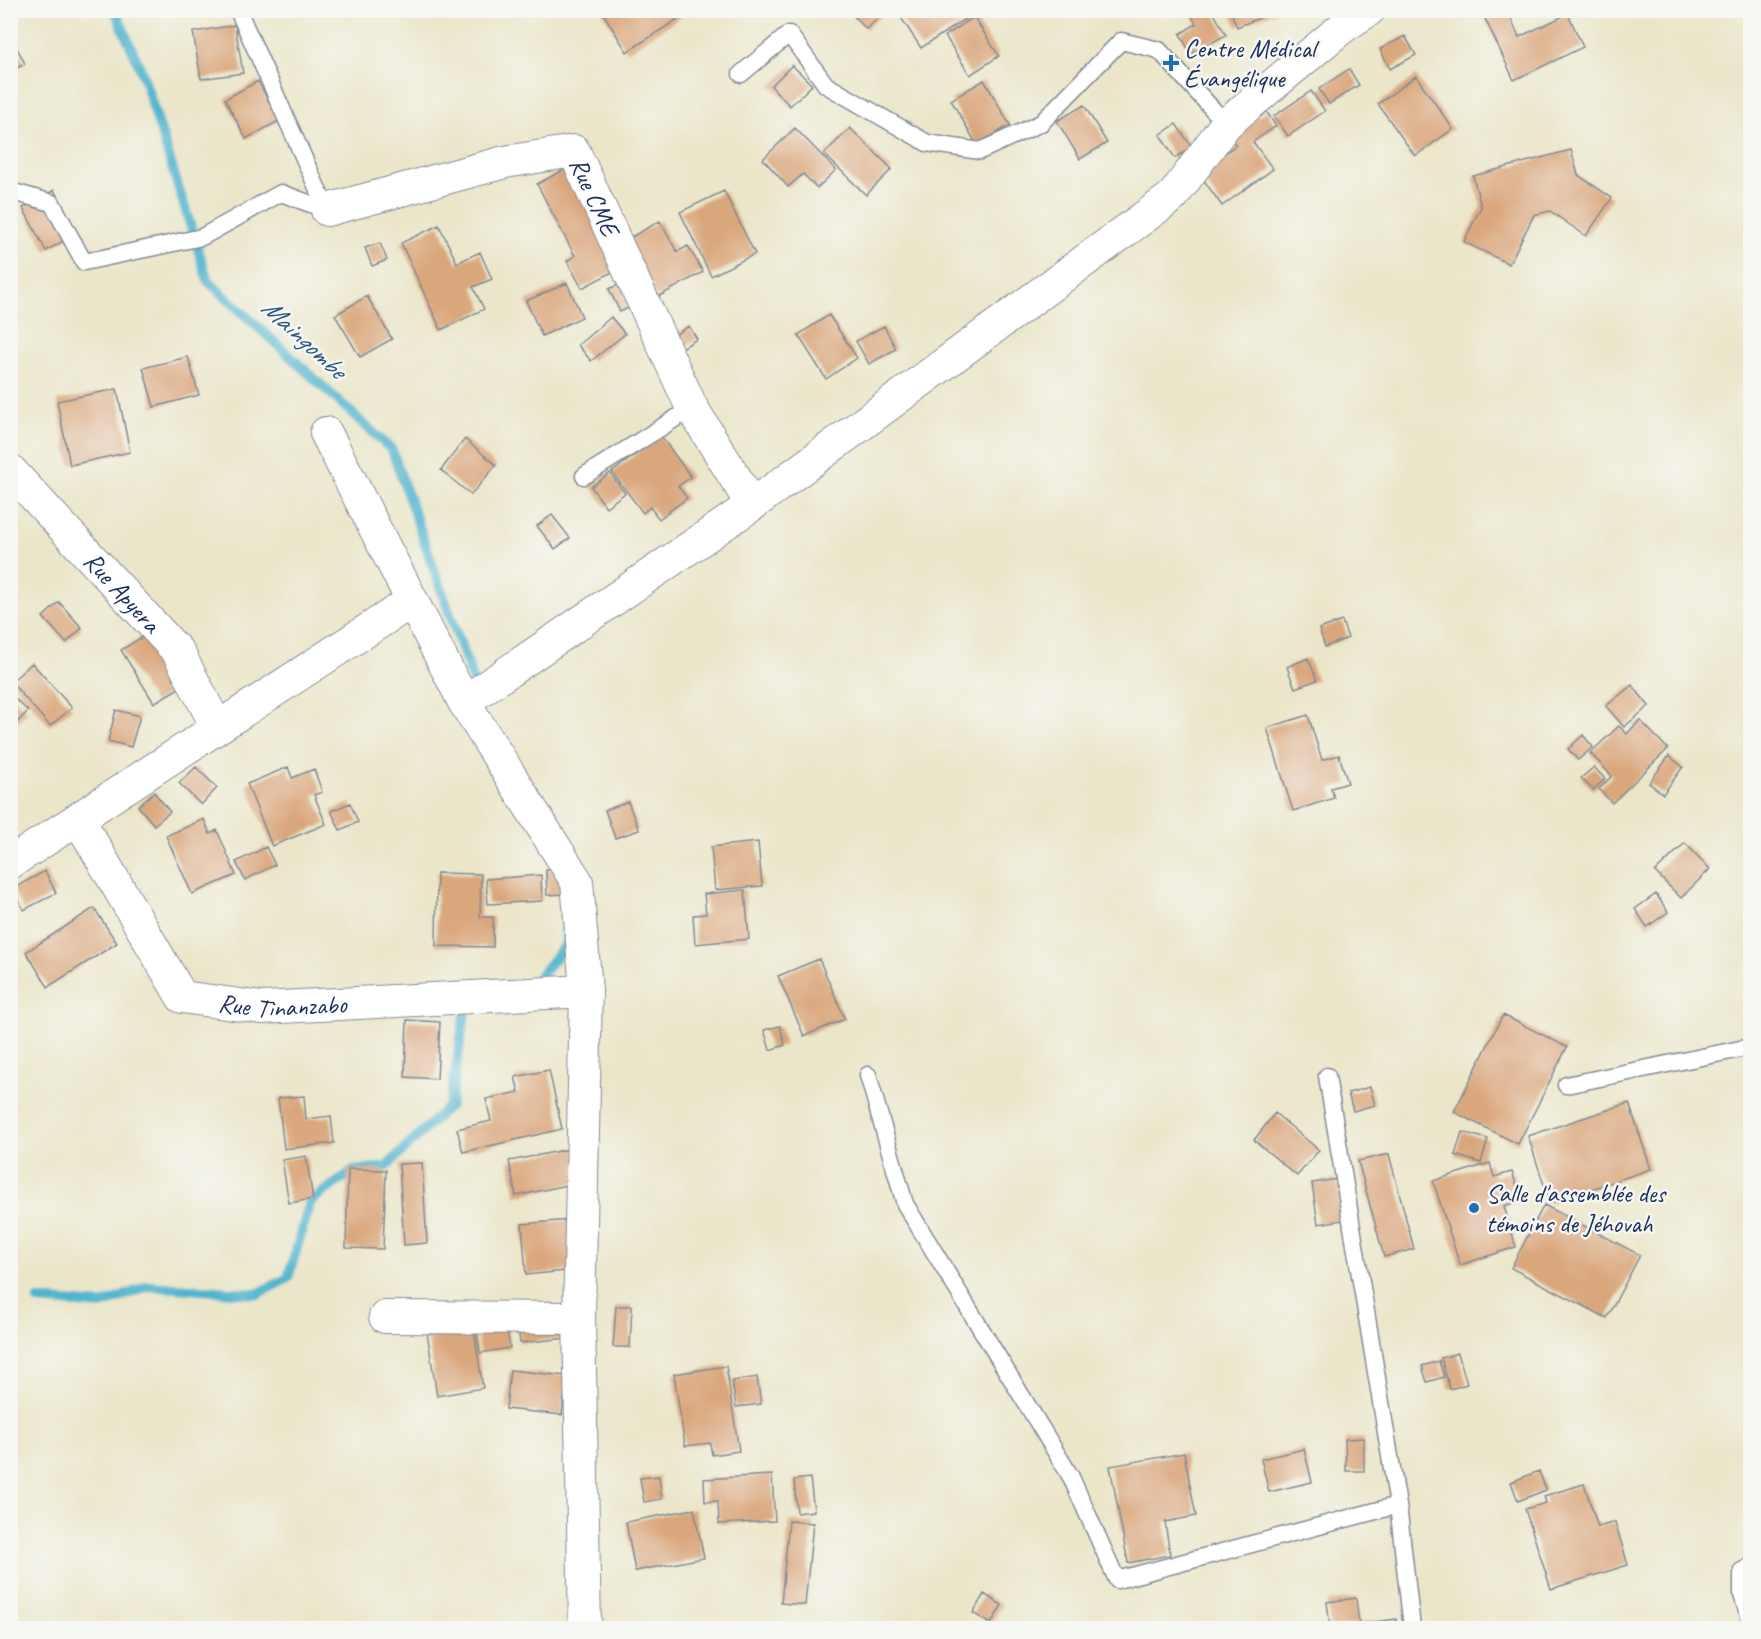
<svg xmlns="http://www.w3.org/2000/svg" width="1761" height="1639" font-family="Caveat,sans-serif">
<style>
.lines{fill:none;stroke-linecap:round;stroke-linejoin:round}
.stream{stroke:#4fb4ce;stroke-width:10}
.building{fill:#daa67c}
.lane-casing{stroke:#838a94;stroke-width:19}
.street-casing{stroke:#838a94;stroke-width:34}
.lane{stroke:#fff;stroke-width:16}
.street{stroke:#fff;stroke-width:32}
.poi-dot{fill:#1f6fb2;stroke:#f6f6f2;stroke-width:2}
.labels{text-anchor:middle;stroke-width:5;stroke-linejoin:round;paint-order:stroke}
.poi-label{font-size:26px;fill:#1b2f5e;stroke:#f6f6f2;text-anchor:start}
.street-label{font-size:26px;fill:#1b2f5e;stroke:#f6f6f2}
.water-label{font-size:27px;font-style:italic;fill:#2b5780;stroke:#f6f6f2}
</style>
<rect width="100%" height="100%" fill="#f6f6f2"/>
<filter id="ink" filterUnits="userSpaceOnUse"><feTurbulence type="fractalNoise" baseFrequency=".0167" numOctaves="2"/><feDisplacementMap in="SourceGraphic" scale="12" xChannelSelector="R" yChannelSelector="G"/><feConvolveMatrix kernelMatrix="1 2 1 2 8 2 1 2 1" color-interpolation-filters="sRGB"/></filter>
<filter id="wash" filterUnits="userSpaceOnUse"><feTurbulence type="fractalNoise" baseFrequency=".008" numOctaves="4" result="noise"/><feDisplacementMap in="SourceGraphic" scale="24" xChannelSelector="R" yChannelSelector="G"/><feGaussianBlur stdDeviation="1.35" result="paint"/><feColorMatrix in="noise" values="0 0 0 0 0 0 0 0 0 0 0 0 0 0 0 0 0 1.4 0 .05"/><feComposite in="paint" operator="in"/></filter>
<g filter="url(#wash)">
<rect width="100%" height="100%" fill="#ebe6c9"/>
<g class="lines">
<path class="stream" d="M115,10L143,75L208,281L392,450L477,691
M531,987L566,944V925
M38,1300L102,1305L148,1286L257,1294L288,1278L310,1202L353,1171L386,1167L450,1105L467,1001"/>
</g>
<g id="blocks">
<path class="building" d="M601,10H681L684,15L627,52Z
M854,10H878L882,15L866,29L851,13Z
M896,10H979L921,48Z
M1202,10H1212L1226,35L1191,54L1180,34L1196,24L1192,16Z
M1230,10H1277V11L1237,27Z
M1481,10H1507L1519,37L1568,14L1583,47L1514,80Z
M974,17L999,56L970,75L945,36Z
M235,25L243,73L201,79L193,32Z
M10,34L25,64L10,71Z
M1405,36L1416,55L1390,69L1380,49Z
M792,65L812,85L790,106L771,86Z
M1349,69L1359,85L1329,104L1319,89Z
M1416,76L1453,129L1415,156L1378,104Z
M984,80L1010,125L977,145L951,100Z
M258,81L279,121L246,139L225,99Z
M1311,91L1325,111L1288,136L1274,116Z
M1084,105L1107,143L1080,159L1057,121Z
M1266,111L1276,126L1253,142L1273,169L1222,206L1198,172L1236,145L1230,137Z
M1176,124L1192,147L1175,158L1160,135Z
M795,128L836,170L817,188L803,174L788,187L763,159Z
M850,128L892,169L866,195L824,154Z
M1571,150L1578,175L1612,198L1586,236L1550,211L1534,215L1509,264L1464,242L1481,207L1473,176Z
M571,166L624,266L582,288L567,261L575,256L537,184Z
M54,190L77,233L46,251L23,208Z
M724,191L755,254L711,276L680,212Z
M660,221L677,252L688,246L703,272L656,298L624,241Z
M439,225L457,263L480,252L492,279L473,287L484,309L441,330L401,243Z
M380,243L387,260L372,266L365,248Z
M628,280L639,303L620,312L609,289Z
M567,283L582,317L542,336L526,301Z
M367,296L392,339L360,357L335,315Z
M829,315L857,358L826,379L798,335Z
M611,317L625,334L591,361L578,345Z
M689,326L697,339L674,353L666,340Z
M884,326L896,349L869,364L856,341Z
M188,357L199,395L154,407L143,368Z
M117,389L130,452L70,465L57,401Z
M661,436L691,477L678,486L687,498L659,519L650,507L643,513L612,472Z
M465,439L496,465L471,495L441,470Z
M610,473L625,493L606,507L591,487Z
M552,515L570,538L555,549L537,526Z
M59,602L82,628L66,643L43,617Z
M1342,621L1348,638L1325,647L1319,629Z
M152,631L199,676L154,703L121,650Z
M1308,658L1317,680L1295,688L1287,667Z
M32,663L72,708L50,726L11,682Z
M1632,685L1649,706L1624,727L1606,706Z
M10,694L28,711L10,730Z
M116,710L140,716L131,747L108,741Z
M1308,715L1322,760L1339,755L1348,783L1331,788L1334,798L1293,811L1267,728Z
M1640,720L1668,749L1612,803L1599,789L1612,776L1590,753L1619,726L1627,734Z
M1583,735L1593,747L1578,760L1568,749Z
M1669,756L1683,767L1663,794L1649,783Z
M196,767L217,788L201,805L179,783Z
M288,767L292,778L314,769L322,792L314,795L326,824L272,846L247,784Z
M1594,767L1605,779L1593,790L1581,778Z
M154,792L170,812L154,825L138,806Z
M628,802L639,830L615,838L605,810Z
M350,803L358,822L340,830L331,811Z
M204,819L210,834L217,830L236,875L192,894L166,836Z
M758,842L762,886L715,890L711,847Z
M1685,843L1710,869L1681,898L1655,872Z
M266,847L275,865L245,880L236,862Z
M568,869V894L547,895L546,870Z
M45,871L56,893L24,910L12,889Z
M437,873L481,874L480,917H493V947L436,946Z
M541,875L542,901L488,904L486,879Z
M745,890L749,939L695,944L693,915L706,914L704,894Z
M1656,894L1668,912L1647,927L1635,909Z
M94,908L117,943L48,987L26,952Z
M819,959L845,1019L804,1036L778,976Z
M1503,1015L1567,1047L1518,1144L1454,1112Z
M407,1020L440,1022L437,1079L405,1077Z
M780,1026L785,1045L770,1050L764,1030Z
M549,1070L562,1129L463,1152L457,1129L491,1121L486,1099L519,1092L515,1077Z
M1370,1087L1375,1105L1353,1111L1348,1093Z
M304,1096L306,1119L331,1116L334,1143L284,1149L278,1098Z
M1629,1103L1651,1169L1550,1203L1528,1136Z
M1275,1113L1319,1150L1297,1176L1254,1140Z
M1462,1132L1488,1139L1481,1163L1455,1155Z
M575,1148L581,1182L516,1196L509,1161Z
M1389,1154L1414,1249L1384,1257L1358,1161Z
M306,1156L313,1199L289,1203L282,1160Z
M422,1163L427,1243L404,1245L399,1164Z
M1490,1163L1494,1177L1512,1172L1522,1200L1504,1206L1516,1247L1460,1265L1433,1181Z
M348,1169L386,1170L383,1249L346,1248Z
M1337,1179L1343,1220L1318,1224L1312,1183Z
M1544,1205L1640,1255L1607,1318L1511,1268Z
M570,1220L575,1270L526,1275L522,1224Z
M616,1306H632L630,1347H613Z
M471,1312L483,1388L437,1396L425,1320Z
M505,1318L510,1348L480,1353L475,1323Z
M517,1318L578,1337L520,1343Z
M1458,1353L1467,1384L1450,1389L1441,1358Z
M1439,1361L1444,1377L1427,1382L1422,1366Z
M726,1366L739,1451L712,1455L710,1443L685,1446L674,1374Z
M510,1370L566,1376L562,1415L506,1409Z
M757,1377L761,1404L736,1407L732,1381Z
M1364,1438V1471H1346L1345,1439Z
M1304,1449L1312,1482L1269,1492L1261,1459Z
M1184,1453L1196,1516L1165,1522L1170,1555L1128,1563L1110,1466Z
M1539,1471L1546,1490L1518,1501L1511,1482Z
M772,1475L775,1521L719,1524L718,1501L705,1502L704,1479Z
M659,1476L662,1499L644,1502L640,1478Z
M810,1478L814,1511L797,1513L794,1480Z
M1584,1484L1598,1527L1615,1522L1628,1565L1551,1589L1525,1509L1546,1503L1544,1496Z
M694,1509L704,1558L635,1571L626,1522Z
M789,1521L813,1523L805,1605L781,1603Z
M984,1594L1002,1605L991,1624L973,1613Z
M1356,1598L1359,1624L1330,1627L1327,1602Z
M1396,1619L1397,1628H1360L1359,1624Z
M640,1626L660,1627V1628H639Z"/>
</g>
</g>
<g filter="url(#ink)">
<use href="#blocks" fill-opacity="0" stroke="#838a94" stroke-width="1.5"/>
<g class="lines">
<g class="lane-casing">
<path id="lane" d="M238,10L327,210
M741,74L789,34L826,85L927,143L980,151L1041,123L1121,41L1159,50L1226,124
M10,191L52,203L84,262L202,237L281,193L327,210
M584,476L692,408
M868,1075L905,1204L1071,1477L1117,1580L1398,1505
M1327,1076L1398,1505L1412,1628
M1566,1085L1750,1047
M1750,1567L1742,1571V1595L1750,1619"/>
</g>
<g class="street-casing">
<g id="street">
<path id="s1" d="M327,210L505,162L574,151L692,408L752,505"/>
<path d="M326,433L464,702L577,882L586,991L579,1318L585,1628"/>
<path id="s2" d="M10,470L178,652L217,727"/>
<path d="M464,702L752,505L1173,196L1226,124L1343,27L1369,10"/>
<path id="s3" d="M79,820L182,997L262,1008L586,991"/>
<path d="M10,863L412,601"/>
<path d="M385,1317L579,1318"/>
</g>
</g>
<use href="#lane" class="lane"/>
<use href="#street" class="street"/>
</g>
</g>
<g class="poi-dot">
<path d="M1168 54h6v6h6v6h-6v6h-6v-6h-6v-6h6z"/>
<circle cx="1474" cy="1208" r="6"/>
</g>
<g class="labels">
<g class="poi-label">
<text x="1184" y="57">Centre Médical<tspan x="1184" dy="30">Évangélique</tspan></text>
<text x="1486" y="1202">Salle d'assemblée des<tspan x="1486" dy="30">témoins de Jéhovah</tspan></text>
</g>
<g class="street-label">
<text dy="9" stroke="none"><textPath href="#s1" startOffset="304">Rue CME</textPath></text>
<text dy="9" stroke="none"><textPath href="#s2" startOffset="166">Rue Apyera</textPath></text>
<text dy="9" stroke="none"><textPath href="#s3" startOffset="306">Rue Tinanzabo</textPath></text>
</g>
<g class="water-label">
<text transform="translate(304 338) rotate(43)" y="9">Maingombe</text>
</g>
</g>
<rect width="1761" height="1639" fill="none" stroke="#f6f6f2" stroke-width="36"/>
</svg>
